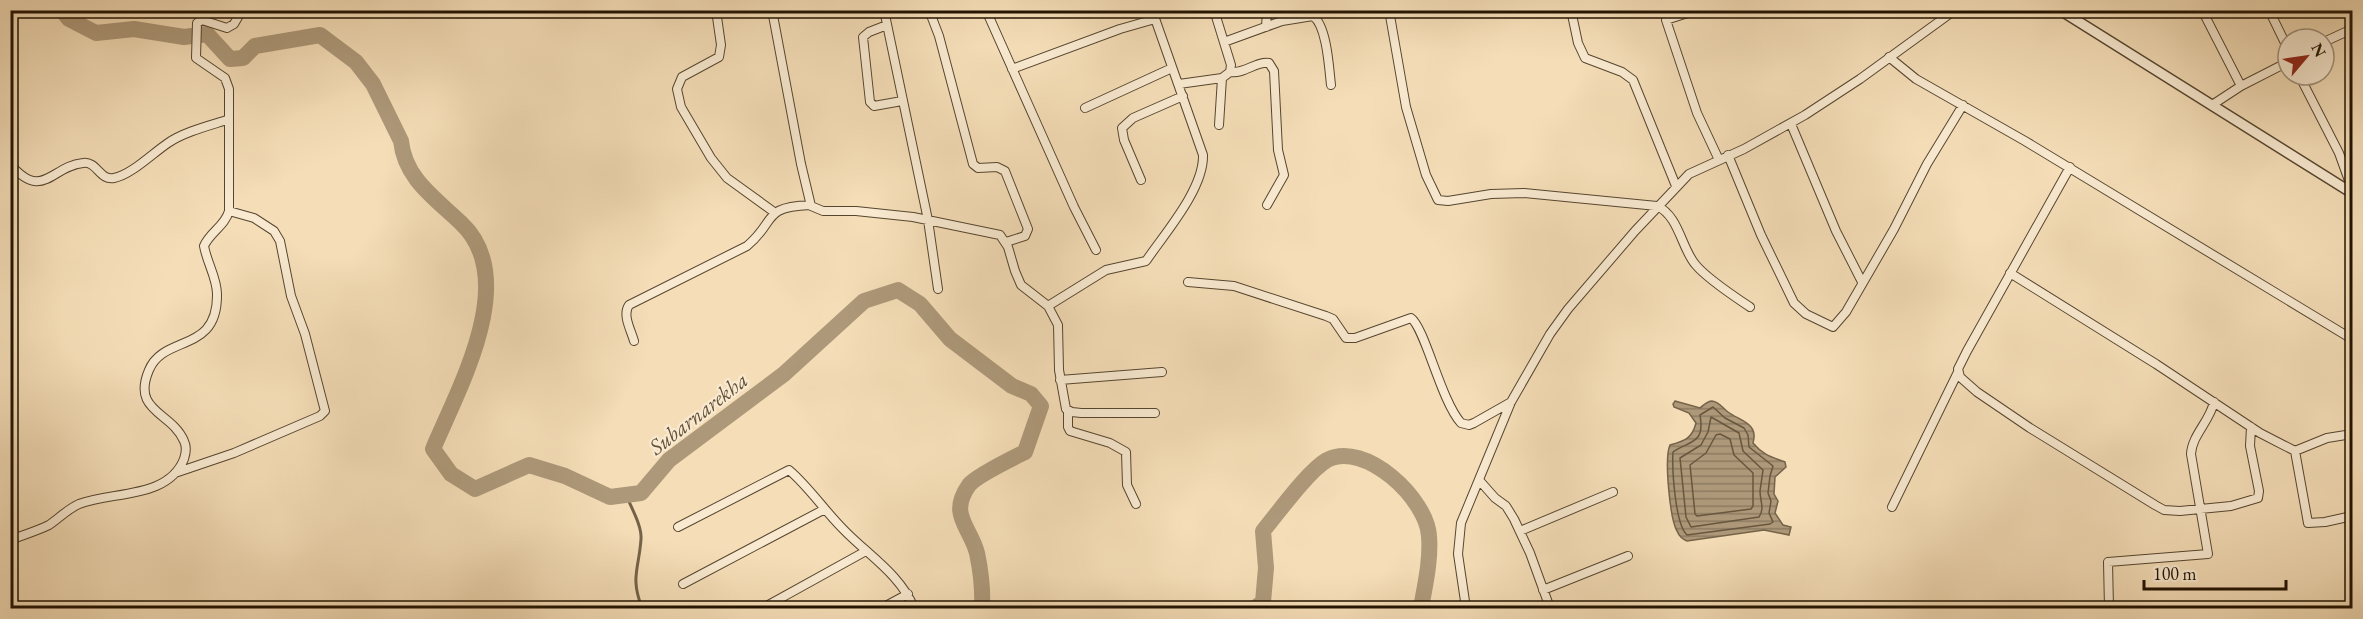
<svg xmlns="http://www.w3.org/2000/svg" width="2363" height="619" font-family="'EB Garamond',serif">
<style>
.water{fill:url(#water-rules);stroke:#756349;stroke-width:1.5}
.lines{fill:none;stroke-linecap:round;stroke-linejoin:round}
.shore{stroke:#68563e;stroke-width:1.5}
.stream{stroke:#756349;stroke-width:3}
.river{stroke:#ad9879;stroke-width:16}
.minor-casing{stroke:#56462f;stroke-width:10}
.tertiary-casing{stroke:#56462f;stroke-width:12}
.minor{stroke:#f8e9d0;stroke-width:8}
.tertiary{stroke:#f8e9d0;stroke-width:9}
.labels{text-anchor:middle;stroke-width:4.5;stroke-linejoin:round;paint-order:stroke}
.water-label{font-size:22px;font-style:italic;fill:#614f38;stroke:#f8e9d0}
</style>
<defs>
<pattern id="water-rules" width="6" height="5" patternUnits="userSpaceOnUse" patternTransform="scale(1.5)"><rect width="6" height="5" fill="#ad9879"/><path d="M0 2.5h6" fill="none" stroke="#8c7b61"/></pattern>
</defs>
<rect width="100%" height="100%" fill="#f4ddb7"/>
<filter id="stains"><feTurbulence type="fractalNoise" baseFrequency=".00333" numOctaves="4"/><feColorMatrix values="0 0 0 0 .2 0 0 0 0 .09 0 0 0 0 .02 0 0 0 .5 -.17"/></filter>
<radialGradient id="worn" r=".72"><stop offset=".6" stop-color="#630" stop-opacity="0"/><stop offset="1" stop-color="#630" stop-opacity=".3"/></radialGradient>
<path class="water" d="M1675,401L1700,408C1704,405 1707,401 1712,401C1720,402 1722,408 1728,412C1740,421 1759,423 1753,443C1764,456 1772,457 1785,462L1786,467L1775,477L1774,494L1778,501L1775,513L1783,525L1791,527L1789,535L1764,530L1687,541C1682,539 1679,536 1677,531C1670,519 1664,458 1670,445C1684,441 1692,439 1696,423L1689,413L1674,407L1673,404Z"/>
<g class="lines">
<path class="shore" d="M1713,407L1725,418L1744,428L1748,435L1749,447L1773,466L1770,476L1768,493L1771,501L1769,513L1773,522L1770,524L1687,535C1675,524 1672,469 1673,452C1691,440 1705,444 1700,415Z
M1711,417L1739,433L1743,451L1763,470C1762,477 1761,484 1760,491C1760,501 1765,508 1759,517L1691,527L1686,517L1680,458L1701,445L1708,432Z
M1720,434L1730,439L1734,455L1753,473V506L1751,509L1697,516L1695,514L1690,465L1706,453L1716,435Z"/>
<path class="stream" d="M626,495C631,507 642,526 641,539C639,569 630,577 642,608"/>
<path class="river" d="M62,10L69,19L96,33L134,29L184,37L207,34L230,59L243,58L255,46L320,35L356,62L373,84L401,141C405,179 435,198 461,223C521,279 458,389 433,449L451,474L475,489L529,465L565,476L610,497L641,493L669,460L784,374L864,301L898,290L920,304L950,339L1012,386L1031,394L1041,406L1025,452C1013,458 976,476 969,485C948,515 970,526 977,553C981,572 983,589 982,608
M1255,608L1263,602L1266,568L1263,531C1278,513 1308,471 1327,460C1365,440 1427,499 1429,536C1431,560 1425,585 1421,608"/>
<g class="minor-casing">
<path id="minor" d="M716,10L721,45L719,57L682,77L677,89L681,107L711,158L727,178L774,212
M772,10L801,164L811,206L823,211H856L913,217L1000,235L1008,247L1015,271L1021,285L1048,306L1058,325L1059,370L1066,409L1072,412L1081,413H1155
M884,10L928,220L938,289
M929,10L939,36L973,164L978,168L997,167L1005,171L1028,229L1025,236L1006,242
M986,10L1074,207L1096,250
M1389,10L1406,107L1426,175L1438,200L1448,201L1491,194L1524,193L1657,206C1679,216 1681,247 1695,264C1706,278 1735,297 1750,307
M1571,10L1578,43L1585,58L1622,72L1633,80L1676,186
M1697,10L1666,20L1697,113L1719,160
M2202,10L2241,86
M2269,10L2288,49
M887,25L869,32L863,37L870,102L874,106L902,101
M1266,27L1267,10
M1224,42L1282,21L1313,16C1327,26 1329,68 1331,85
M2324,42L2352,29
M1889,57L1916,79L2025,141L2352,339
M1012,69L1120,29L1155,19
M1230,72C1245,74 1256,61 1269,63L1274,71L1278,150L1284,175L1267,205
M2299,75L2339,153L2352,189
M1179,84L1222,78L1230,72L1231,65L1214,10
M2212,105L2241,86L2288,62
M1085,108L1172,68
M1791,124L1836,231L1862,282
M1219,125L1222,78
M1728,155L1761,235L1794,303L1806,314L1833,327L1846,312L1894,229L1927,164L1963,105
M10,164C43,202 51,166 83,163C97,161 100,181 114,178C131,175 153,153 168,143C184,132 208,126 227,120
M2070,167L1967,351L1958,369L1960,377L1977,392L2030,428L2155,505L2164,510L2180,511L2231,506L2258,498L2259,491L2250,446L2251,427
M1141,180L1124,140L1122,128L1133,118L1183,96
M2010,273L2156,364L2260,433L2295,451
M1188,282L1234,286L1326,316L1333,319L1346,338H1355L1411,318C1425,328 1441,401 1461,423L1469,425L1474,423L1511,402
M1048,306L1106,270L1146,261C1165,233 1204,189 1203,155L1152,10
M634,341C631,330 622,315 629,305L747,246C777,221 761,207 810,205
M1060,380L1162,372
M1068,411V427L1070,431L1110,443L1126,452L1127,485L1136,504
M2295,451L2308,523L2325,522L2352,516
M2295,451L2327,438L2352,434
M178,472L234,453L320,416L325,411L305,334L291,296L280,241L274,231L254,218L229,211
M1479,480L1495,498L1506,506L1514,519L1530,553L1550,608
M1892,507L1958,372
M678,527L789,470C809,487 824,510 843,529C868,555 900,574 914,608
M1520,531L1613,492
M10,540C23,535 37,531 49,525C59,518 68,509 79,504C113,491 168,499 184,459C186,453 187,447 184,441C172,412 131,412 149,370C164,334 218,354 217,294C217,278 207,263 204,246C210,232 225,226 229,211V89L225,78L196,58L197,23L202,20L227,28L234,24L242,10
M683,584L825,509
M1543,590L1628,556
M763,608L866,551
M882,608L908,594
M1466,608L1458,554L1461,523L1511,402L1550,334L1568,309L1635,231L1689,174L1744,149L1805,115L1860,79L1955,10
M2109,608L2108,562L2208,554L2191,454C2192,435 2210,421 2214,402"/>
</g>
<g class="tertiary-casing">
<path id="tertiary" d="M2060,10L2352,193"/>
</g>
<use href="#minor" class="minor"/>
<use href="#tertiary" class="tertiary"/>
</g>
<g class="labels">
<g class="water-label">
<text transform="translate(698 413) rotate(-38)" y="8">Subarnarekha</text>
</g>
</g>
<rect width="2363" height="619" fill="none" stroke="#f4ddb7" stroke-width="36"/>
<rect x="12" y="12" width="2339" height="595" fill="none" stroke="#221302" stroke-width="3"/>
<rect x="18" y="18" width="2327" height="583" fill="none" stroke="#221302" stroke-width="1.5"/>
<g transform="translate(2306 57) rotate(61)"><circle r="28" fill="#f8e9d0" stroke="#a2937e" stroke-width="1.5"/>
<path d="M0-4.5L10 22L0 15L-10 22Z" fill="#8f2418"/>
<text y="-9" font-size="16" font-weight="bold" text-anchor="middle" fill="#221302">N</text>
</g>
<path d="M2144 580v9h142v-9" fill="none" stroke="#221302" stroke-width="3"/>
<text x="2153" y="580" font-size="18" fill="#221302" stroke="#f8e9d0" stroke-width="4.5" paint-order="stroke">100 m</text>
<rect width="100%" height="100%" filter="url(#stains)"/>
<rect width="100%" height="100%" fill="url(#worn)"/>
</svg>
